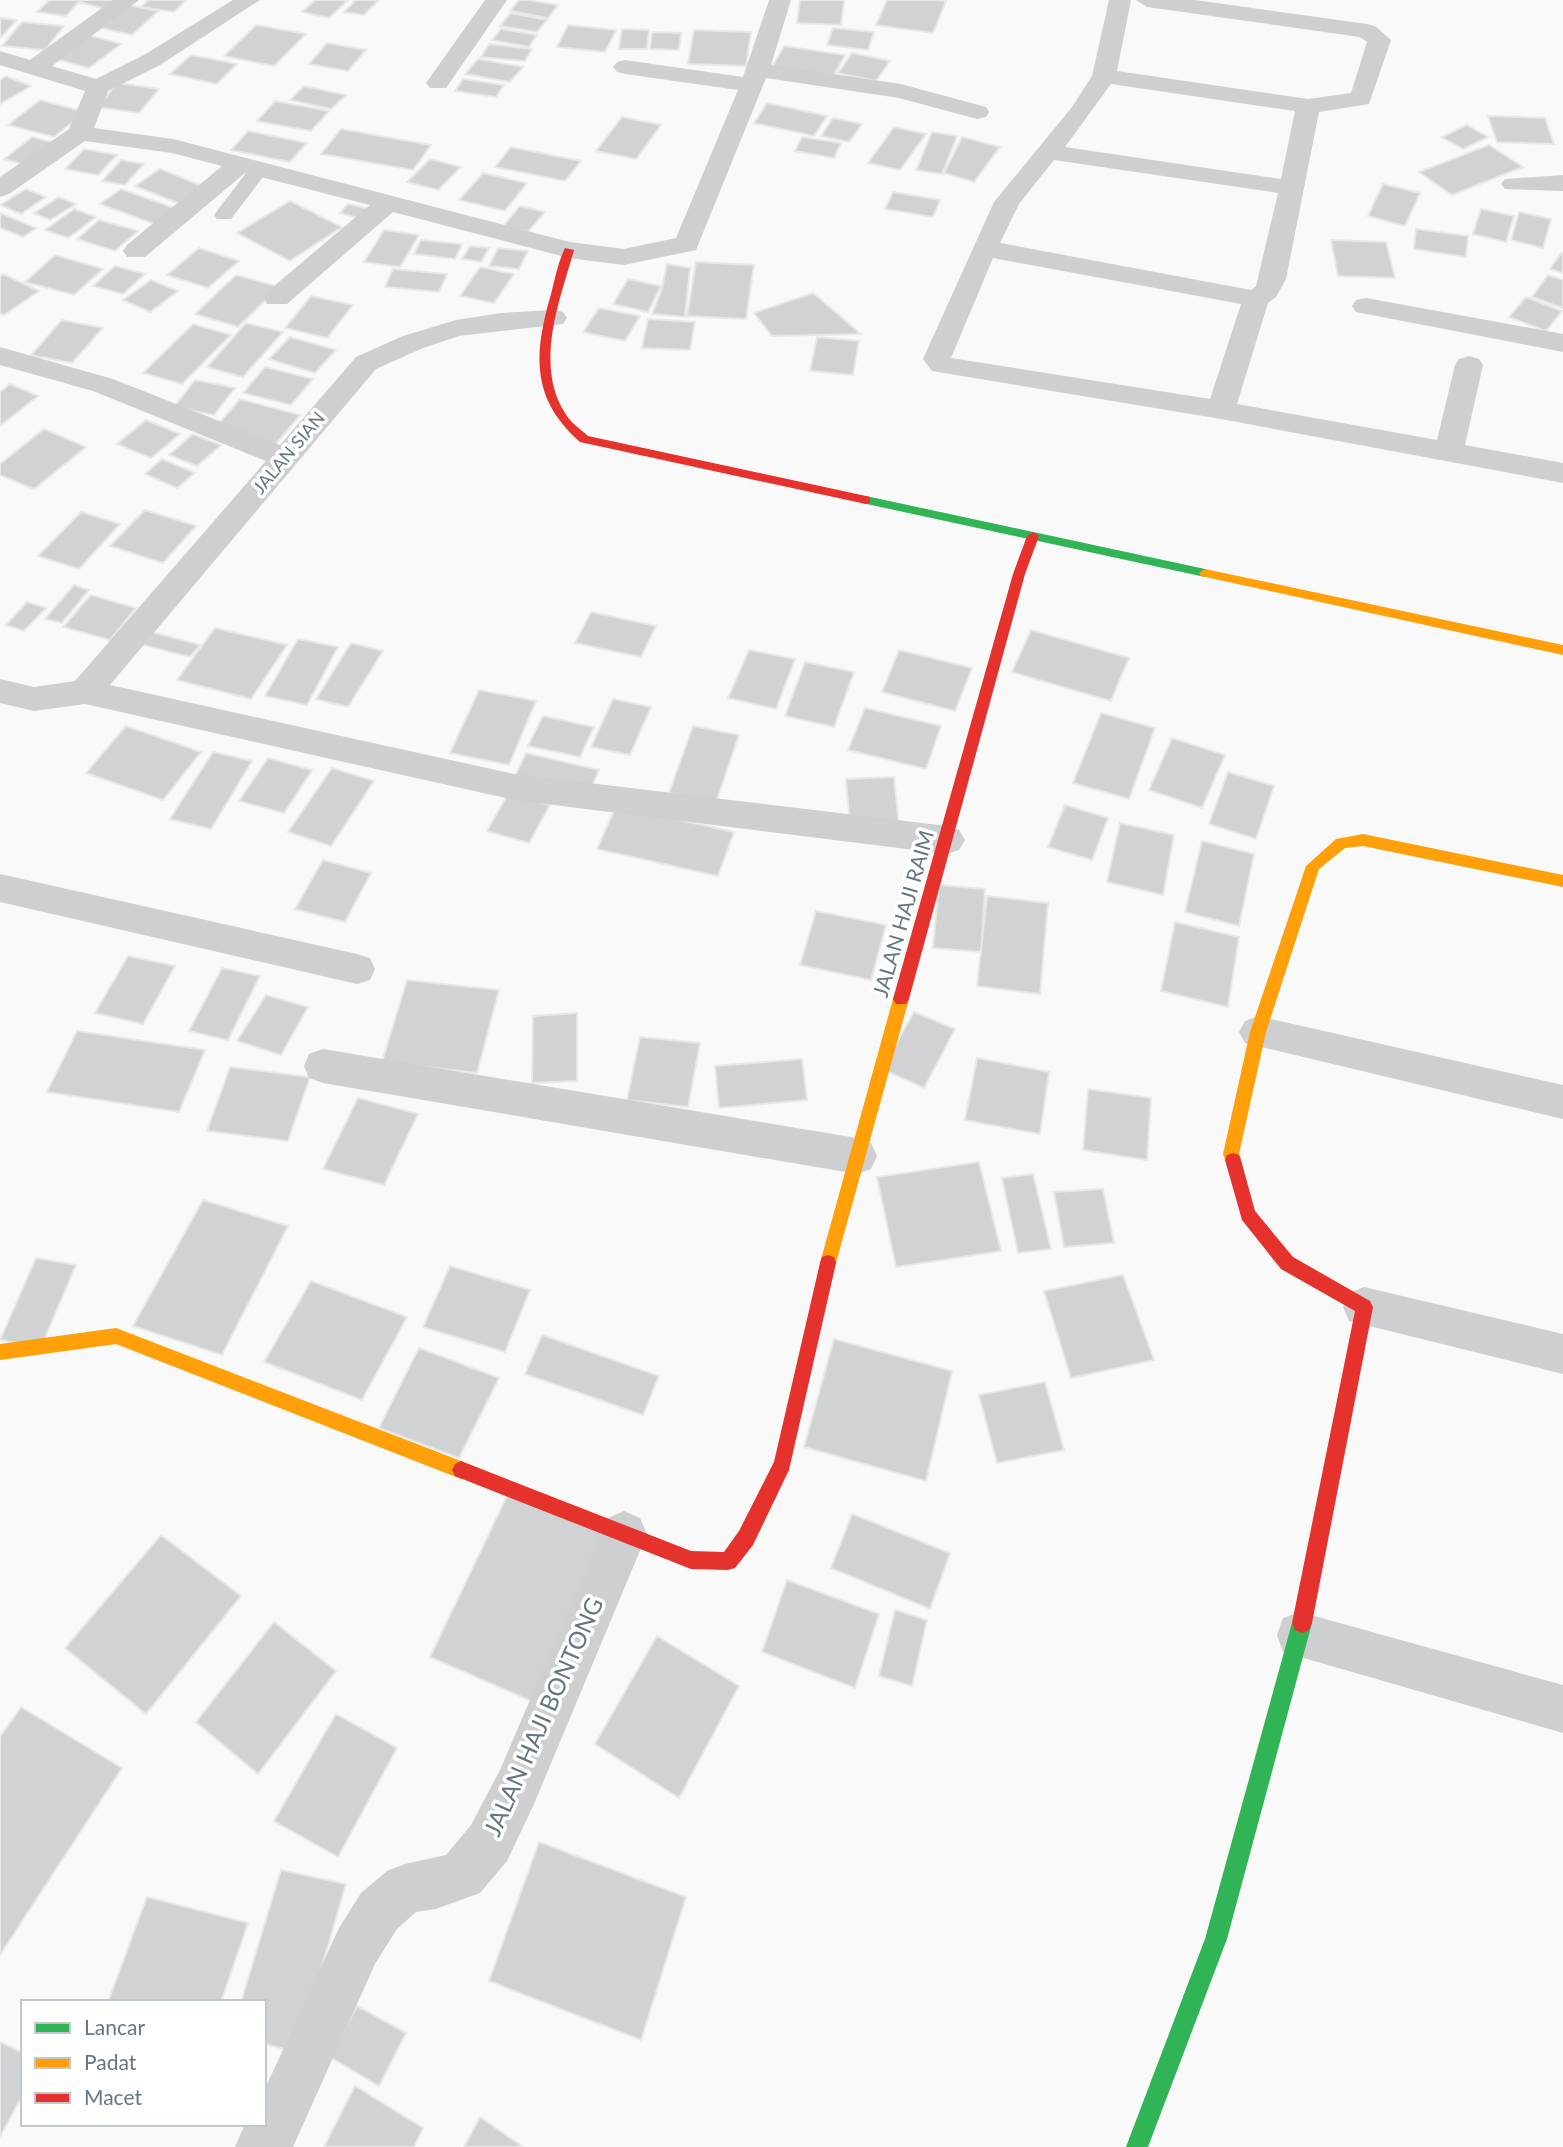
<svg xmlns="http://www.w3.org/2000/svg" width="1563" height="2147" font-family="Lato,sans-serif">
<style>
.building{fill:#d0d2d3;stroke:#e8e8e8;stroke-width:2}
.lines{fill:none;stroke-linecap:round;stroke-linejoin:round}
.lane{fill:#cecfd0;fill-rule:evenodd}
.street{fill:#cecfd0;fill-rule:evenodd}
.fast{fill:#30b455;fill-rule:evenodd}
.slow{fill:#ff9f0a;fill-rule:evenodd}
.jam{fill:#e5322d;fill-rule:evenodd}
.labels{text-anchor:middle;stroke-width:7;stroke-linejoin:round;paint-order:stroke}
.far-street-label{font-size:18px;fill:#657683;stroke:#fff}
.street-label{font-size:21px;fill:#657683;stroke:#fff}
.near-street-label{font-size:24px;fill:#657683;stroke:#fff}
</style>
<rect width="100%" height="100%" fill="#f9f9f9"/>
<path class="building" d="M49,0H80L66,16L37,12Z
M82,0H126L112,11L79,2Z
M148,0H186L174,12L141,7Z
M315,0H348L329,18L302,12Z
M356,0H373L378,1L364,15L344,12Z
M519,0H528L558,5L548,18L510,11Z
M800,0H844L841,25L797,23Z
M887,0H936L946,1L933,33L876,25Z
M129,5L158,11L132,35L101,28Z
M511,13L547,20L537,32L500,26Z
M0,18L17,20L0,38Z
M22,22L64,26L45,50L2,46Z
M256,25L306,34L274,66L224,56Z
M568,25L616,30L605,52L557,47Z
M833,28L874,32L868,50L827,45Z
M501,29L537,35L529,47L492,40Z
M622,29L649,30L647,49H619Z
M694,30L751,32L746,66L688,64Z
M652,32L681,33L679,50L650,49Z
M88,35L121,44L89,68L56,59Z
M327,43L366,50L348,71L309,64Z
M489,44L532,49L525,61L481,57Z
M784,46L845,55L833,77L772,67Z
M852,53L890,61L876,81L838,73Z
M191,55L237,64L217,84L170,74Z
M478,59L523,67L510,82L465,74Z
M6,76L31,86L0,104V80Z
M463,79L504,85L496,97L455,91Z
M118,83L159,89L139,113L97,107Z
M304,86L346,95L331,109L290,100Z
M40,100L85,112L54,137L8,125Z
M275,101L329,111L311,131L257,121Z
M767,103L827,116L814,136L754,123Z
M1488,116L1545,118L1554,144L1497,142Z
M622,117L661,125L636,159L596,151Z
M833,118L862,124L849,142L821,136Z
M1467,125L1488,137L1463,149L1442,137Z
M894,127L926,134L900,170L868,163Z
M341,129L431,145L413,170L321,154Z
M248,131L307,143L290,162L231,150Z
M932,132L957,136L942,174L916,170Z
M32,137L60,144L25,165L4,159Z
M802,137L841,143L834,158L795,151Z
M962,137L1000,147L974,182L944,173Z
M1489,145L1523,167L1452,195L1419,172Z
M511,147L581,161L565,181L495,167Z
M84,149L117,155L98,175L65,169Z
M430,159L461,167L438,190L407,182Z
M121,160L144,164L125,185L102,181Z
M160,169L207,188L183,205L135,186Z
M483,173L527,183L505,211L459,200Z
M1383,184L1420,193L1405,226L1368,216Z
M26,189L46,197L21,214L0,205Z
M121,189L177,209L157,225L100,204Z
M893,192L940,200L933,217L885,209Z
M59,197L76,204L50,220L34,213Z
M290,201L342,227L290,261L237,233Z
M348,204L370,209L361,219L340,213Z
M520,206L545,212L528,232L503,226Z
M74,209L96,217L68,238L45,230Z
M1481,209L1514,216L1506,242L1473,234Z
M1519,212L1551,219L1543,248L1511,240Z
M0,213L36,228L23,237L0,228Z
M99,220L138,231L115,251L77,239Z
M1416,229L1468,236L1466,257L1414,249Z
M384,230L419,235L400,267L364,262Z
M421,240L462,244L455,259L414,254Z
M1331,240L1386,242L1395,278L1338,276Z
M470,246L489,248L481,262L462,259Z
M199,248L239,261L208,288L167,275Z
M498,248L528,251L519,269L489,266Z
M1561,253L1563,254V273L1550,269Z
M55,255L103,269L74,295L25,282Z
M696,262L754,265L746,319L687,316Z
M667,264L690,268L685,317L652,314L662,289Z
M115,266L145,274L123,294L93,286Z
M480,267L514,274L494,303L460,296Z
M393,269L447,274L439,292L385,287Z
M3,274L39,291L4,315L0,313V277Z
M236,275L279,287L238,327L195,314Z
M1548,275L1563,280V308L1532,297Z
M628,279L661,286L648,312L613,304Z
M151,280L178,291L150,312L123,300Z
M813,293L861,334L772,336L754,313Z
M311,296L353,305L327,338L285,328Z
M1526,297L1562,311L1546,331L1509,317Z
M599,308L640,316L625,341L583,332Z
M648,319L695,322L690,350L642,348Z
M62,320L103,328L72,363L31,355Z
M246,323L283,332L243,377L207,367Z
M193,324L231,335L182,384L143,373Z
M290,337L336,350L315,373L269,359Z
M817,337L859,341L853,375L810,371Z
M265,367L313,379L291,405L243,393Z
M195,380L235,388L214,415L174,407Z
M10,384L38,396L0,426V392Z
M240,399L300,415L275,445L214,429Z
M146,420L180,434L151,458L117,444Z
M44,429L86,447L34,489L0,475V464Z
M193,434L221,445L197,466L169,455Z
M162,459L195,473L177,488L145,474Z
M145,510L196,526L163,563L110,546Z
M81,512L120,524L79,569L38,556Z
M74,585L89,590L62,623L45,619Z
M91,595L136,608L110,640L63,627Z
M27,602L46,608L24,631L6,625Z
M591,612L656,626L641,657L575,643Z
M215,628L287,645L251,699L177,680Z
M1031,630L1129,658L1111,701L1012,672Z
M152,632L200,645L190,657L143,645Z
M298,639L338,647L307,705L265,696Z
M351,643L383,651L348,707L316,699Z
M749,650L795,659L776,709L728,698Z
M899,650L972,668L955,711L882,692Z
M805,662L854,672L834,727L785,716Z
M479,690L536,701L509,765L450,753Z
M613,699L651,707L630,755L591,747Z
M865,708L941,726L926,769L848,750Z
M1101,713L1155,728L1129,799L1073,783Z
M543,716L594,727L580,757L528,746Z
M126,726L201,752L163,800L86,773Z
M693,726L739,735L716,802L669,793Z
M1172,738L1225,755L1202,808L1149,790Z
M213,752L252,761L211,829L170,819Z
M526,753L599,770L588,795L514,778Z
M268,758L312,770L284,813L239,801Z
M332,768L374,781L331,846L288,832Z
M1228,772L1274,786L1256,839L1209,824Z
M894,777L899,825L850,827L846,779Z
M508,794L550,805L529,843L487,831Z
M1065,805L1108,818L1092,860L1048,847Z
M616,806L734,832L718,876L597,849Z
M1120,823L1174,835L1163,895L1107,882Z
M1202,841L1254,854L1239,926L1185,912Z
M323,860L371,873L345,922L295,909Z
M939,885L985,889L981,952L933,948Z
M987,896L1048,903L1040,994L977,986Z
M816,911L886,925L871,980L800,965Z
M1175,922L1239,937L1228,1007L1161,991Z
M128,956L175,966L143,1024L95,1013Z
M222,968L260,976L228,1040L189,1031Z
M407,980L499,990L477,1073L382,1062Z
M266,995L308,1007L281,1055L237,1041Z
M914,1012L955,1029L924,1088L882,1069Z
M577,1013V1081L532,1083L533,1016Z
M77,1031L205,1050L179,1112L47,1092Z
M640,1037L700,1043L688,1107L627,1100Z
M977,1058L1049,1072L1040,1134L965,1120Z
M802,1059L807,1100L719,1108L715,1066Z
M230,1067L310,1077L288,1141L207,1131Z
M1088,1089L1151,1098L1147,1160L1083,1150Z
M358,1098L418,1114L384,1185L323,1169Z
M979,1162L1001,1251L896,1267L877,1177Z
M1033,1174L1051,1249L1018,1253L1002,1178Z
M1103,1189L1114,1243L1064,1247L1054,1192Z
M203,1200L288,1226L222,1355L133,1326Z
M36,1258L76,1265L41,1347L0,1340Z
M450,1266L530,1290L505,1352L423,1327Z
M1123,1275L1154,1360L1071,1378L1044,1291Z
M311,1281L407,1317L362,1400L264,1362Z
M542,1335L659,1376L643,1415L525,1374Z
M834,1339L952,1371L926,1481L804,1447Z
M419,1348L499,1378L459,1458L379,1428Z
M1045,1382L1064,1450L997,1463L979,1395Z
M509,1492L612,1535L538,1704L430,1657Z
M852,1514L950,1553L930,1609L831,1568Z
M161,1535L241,1596L146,1714L65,1648Z
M787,1580L879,1614L855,1688L762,1652Z
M895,1610L927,1620L912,1686L879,1676Z
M274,1622L336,1671L258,1774L196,1722Z
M657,1636L739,1686L679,1798L595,1744Z
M21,1707L122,1768L0,1955V1737Z
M336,1714L397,1748L338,1857L274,1821Z
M539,1842L686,1897L641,2040L489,1981Z
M281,1870L346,1884L297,2052L264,2044V2002H241Z
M147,1897L248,1923L221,2002H108Z
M357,2006L406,2033L379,2086L330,2057Z
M0,2042L23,2053V2094L0,2137Z
M355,2086L423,2128L414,2147H324Z
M480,2117L523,2147H464Z"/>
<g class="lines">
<path class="lane" d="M259,163L269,169L266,173L231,219H217L214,215L217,211L252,165Z"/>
<path class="street" d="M113,0H139L52,66L96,79L144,55L233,0H260L160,65L108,91L94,128L173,139L570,242L624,249L676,238L738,90L625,74L617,72L613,67L617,62L625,60L743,77L769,0H791L771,65L901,84L986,107L989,112L986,117L977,119L899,98L766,78L696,250L624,265L569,258L393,212L287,304H267L264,298L267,292L370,205L245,173L145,257H127L123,251L127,245L222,166L172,153L85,141L9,194L0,197V177L69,129L85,91L0,65V51L30,60Z
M485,0H507L446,88H430L426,83Z
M1109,0H1131L1117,71L1308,99L1351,93L1367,42L1360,37L1147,7L1136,0H1195L1367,24L1375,26L1391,40L1369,104L1319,112L1286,279L1276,297L1268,303L1237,404L1437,440L1455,365L1459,359L1469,356L1479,359L1483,365L1465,445L1563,463V483L1221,419L932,371L923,359L994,202L1072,107L1092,76ZM1111,84L1295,111L1281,179L1065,147ZM1054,160L1278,193L1256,286L1251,290L1000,243L1019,204ZM993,258L1241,304L1210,399L951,358Z
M1563,175V191L1505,189L1501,184L1505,179Z
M1366,298L1563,334V352L1356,312L1352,306L1356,300Z
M553,310L563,312L567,318L563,324L459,336L423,348L376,369L110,685L514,774L947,826L959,830L965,840L959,850L947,854L514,800L85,704L34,711L0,703V679L34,687L75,681L266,461L93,391L0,365V347L113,379L280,445L356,357L403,336L456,320L501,313Z
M0,874L357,954L370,958L375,969L370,980L357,984L0,902Z
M1258,1016L1563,1085V1119L1245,1043L1239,1032L1245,1021Z
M323,1049L857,1138L871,1143L877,1156L871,1169L857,1174L323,1083L309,1078L304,1066L309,1054Z
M1364,1287L1563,1334V1374L1349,1321L1343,1307L1349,1293Z
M624,1511L640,1518L647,1534L534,1804L507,1861L480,1893L436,1909L416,1912L397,1929L375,1964L293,2147H235L245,2124H264V2091L339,1928L361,1893L387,1871L405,1864L446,1855L471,1825L500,1770L608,1518Z
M1300,1612L1563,1685V1733L1283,1652L1277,1635L1283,1618Z"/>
<path class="fast" d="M866,496L1205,569L1211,573L1205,577L862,503V497Z
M1302,1613L1309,1616L1312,1623L1227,1939L1148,2147H1126L1205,1939L1292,1623L1295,1616Z"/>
<path class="slow" d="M1205,569L1563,645V655L1201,576L1199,573Z
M1363,834L1563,875V887L1363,846L1345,848L1319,869L1266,1032L1239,1154L1241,1160L1239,1165L1233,1167L1227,1165L1223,1154L1250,1032L1306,866L1336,839Z
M901,993L906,994L909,999L836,1263L834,1269L828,1271L822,1269L820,1263L893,999L896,994Z
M116,1328L461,1461L467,1464L470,1470L467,1476L461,1479L116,1344L0,1360V1344Z"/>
<path class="jam" d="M565,248L574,250C560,300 534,364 565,413C570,422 580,429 588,436L866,496L870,497V503L866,504L580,442C530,398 534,353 551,294C555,279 558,262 565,248Z
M1033,532L1039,536L1025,574L909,999L906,1004H896L893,999L1013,574L1027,536Z
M1233,1153L1239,1155L1241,1160L1255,1211L1293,1257L1370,1301L1373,1307L1312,1623L1309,1630L1302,1633L1295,1630L1292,1623L1355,1311L1281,1269L1242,1220L1225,1160L1227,1155Z
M828,1255L834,1257L836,1263L789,1470L753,1545L735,1568L728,1570L691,1569L455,1476L452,1470L455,1464L461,1461L691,1551L724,1552L739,1531L774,1462L820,1263L822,1257Z"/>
</g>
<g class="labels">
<g class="far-street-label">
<text transform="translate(289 453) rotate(-50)" y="6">JALAN SIAN</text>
</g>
<g class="street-label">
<text transform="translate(904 914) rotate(-74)" y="7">JALAN HAJI RAIM</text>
</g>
<g class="near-street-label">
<text transform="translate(544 1717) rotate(-66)" y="8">JALAN HAJI BONTONG</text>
</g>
</g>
<rect x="21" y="2000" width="245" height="126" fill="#ffffff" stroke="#c1c8cd" stroke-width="2"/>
<rect x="35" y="2023" width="35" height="10" fill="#30b455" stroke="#c1c8cd" stroke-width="2"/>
<text x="84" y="2035" font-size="21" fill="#657683">Lancar</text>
<rect x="35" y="2058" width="35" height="10" fill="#ff9f0a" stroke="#c1c8cd" stroke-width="2"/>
<text x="84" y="2070" font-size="21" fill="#657683">Padat</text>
<rect x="35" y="2093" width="35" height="10" fill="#e5322d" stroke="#c1c8cd" stroke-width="2"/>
<text x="84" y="2105" font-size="21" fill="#657683">Macet</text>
</svg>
